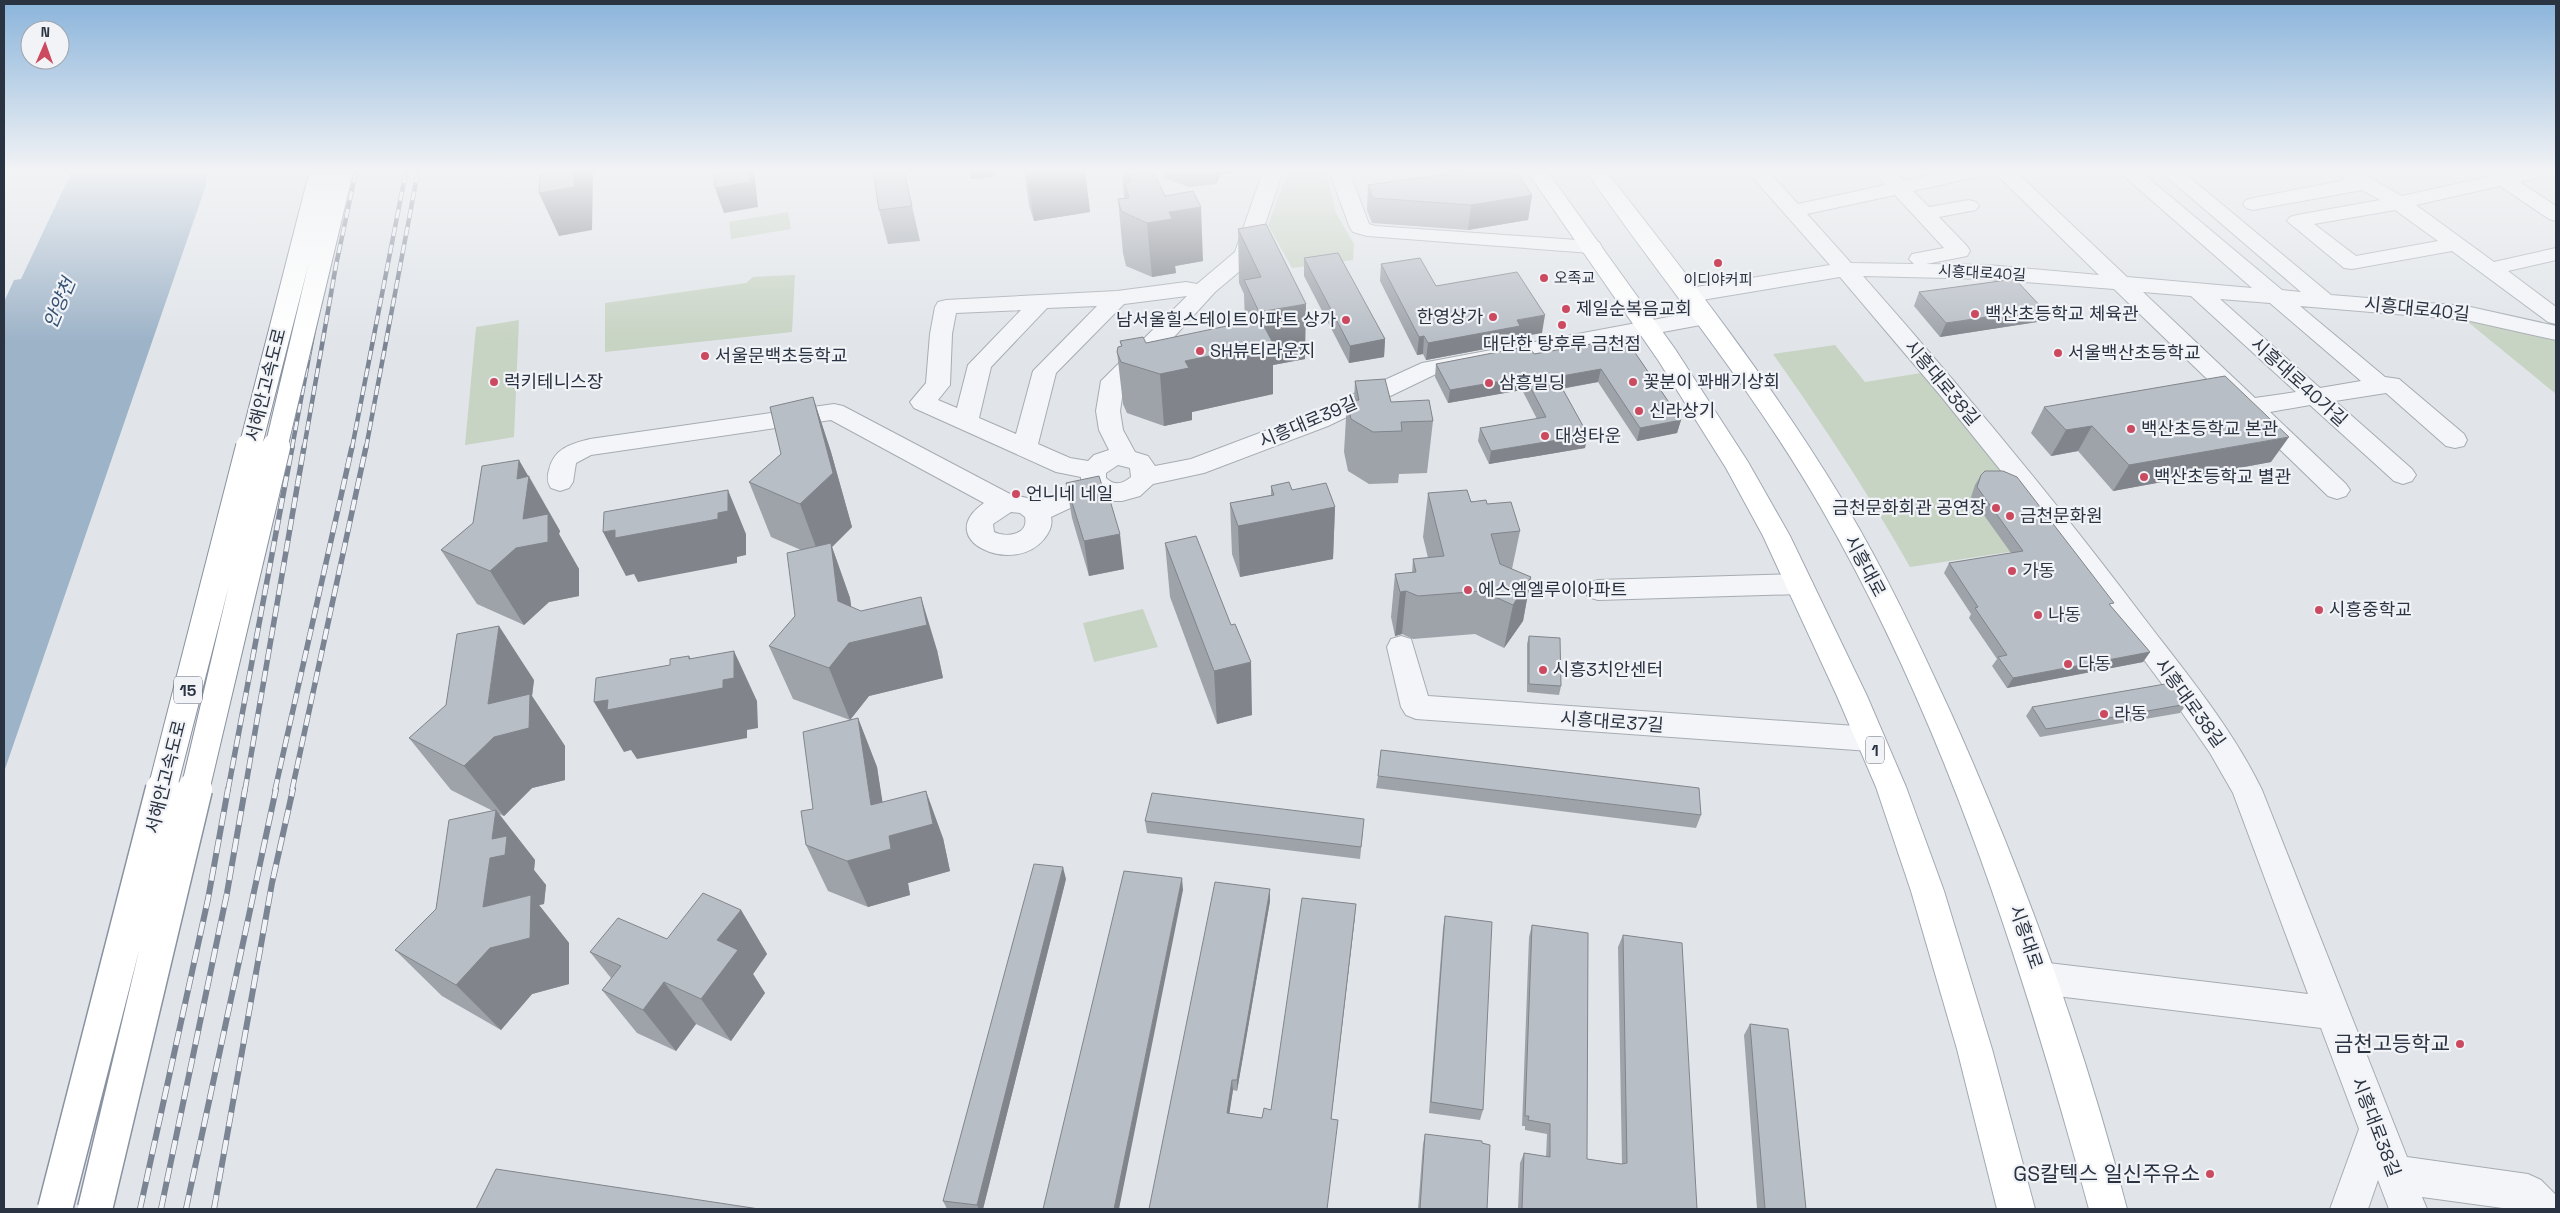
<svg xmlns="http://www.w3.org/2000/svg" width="2560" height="1213" font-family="'Space Grotesk','Noto Sans KR',sans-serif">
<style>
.green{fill:#c7d3c3}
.water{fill:#9db3c8}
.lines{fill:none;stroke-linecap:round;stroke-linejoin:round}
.minor-casing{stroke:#a6acb3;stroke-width:2}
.major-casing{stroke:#a1a9b5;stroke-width:2}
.minor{fill:#f4f5f8;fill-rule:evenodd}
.major{fill:#fff;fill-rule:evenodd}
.rail-far2-casing{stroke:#7b8493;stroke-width:4.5}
.rail-far1-casing{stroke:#7b8493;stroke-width:5.5}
.rail-casing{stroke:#7b8493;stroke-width:6}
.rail-far2{stroke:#f1f3f7;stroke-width:3;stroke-dasharray:9;stroke-linecap:butt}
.rail-far1{stroke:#f1f3f7;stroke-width:4;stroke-dasharray:11;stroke-linecap:butt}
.rail{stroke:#f1f3f7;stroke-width:4.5;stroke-dasharray:14;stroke-linecap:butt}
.highway-bridge-far2-casing{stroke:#8992a0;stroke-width:24;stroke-linecap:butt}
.highway-bridge-far1-casing{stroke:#8992a0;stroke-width:30;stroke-linecap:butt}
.highway-bridge-casing{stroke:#8992a0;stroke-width:37;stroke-linecap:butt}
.highway-bridge-far2{stroke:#fff;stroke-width:22}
.highway-bridge-far1{stroke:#fff;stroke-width:28}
.highway-bridge{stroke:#fff;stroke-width:34}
.wall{fill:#9ea3aa}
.shaded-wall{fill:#81858b}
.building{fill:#b8bec6;stroke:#81858b}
.poi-dot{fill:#cb4a60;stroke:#f1f3f7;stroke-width:2}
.labels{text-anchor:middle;stroke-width:4.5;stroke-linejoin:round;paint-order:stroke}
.far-street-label{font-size:15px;fill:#2a3341;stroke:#f1f3f7}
.far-poi-label{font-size:15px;fill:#2a3341;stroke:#f1f3f7;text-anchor:start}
.shield{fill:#f1f3f7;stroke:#666d78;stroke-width:1}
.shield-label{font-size:16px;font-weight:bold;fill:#2a3341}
.poi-label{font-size:18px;fill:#2a3341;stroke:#f1f3f7;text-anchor:start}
.street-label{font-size:18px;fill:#2a3341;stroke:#f1f3f7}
.water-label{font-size:19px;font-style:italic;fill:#355274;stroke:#f1f3f7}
.near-poi-label{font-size:21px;fill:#2a3341;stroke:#f1f3f7;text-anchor:end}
</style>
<rect width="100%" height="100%" fill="#e1e5e9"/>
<path class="green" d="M1288,171H1326L1336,213L1354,244L1353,260L1292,268L1268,225Z
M788,212L791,229L731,239L729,222Z
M795,275L792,332L605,352V303L746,283L753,277Z
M2463,318L2556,341V394Z
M519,320L514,437L465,445L476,327Z
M1835,345L1865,382L1927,372L2062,544L1910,567C1868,493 1822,423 1773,354Z
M1143,609L1158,647L1094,662L1083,623Z"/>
<path class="water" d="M72,171H207L206,185L4,772V302L14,280L21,279Z"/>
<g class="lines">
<g class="minor-casing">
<path id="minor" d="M1263,171H1283L1253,260L1215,292L1174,337L1124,384L1120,411L1123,430L1135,452L1148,456L1155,466L1191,459L1310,414L1422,363L1706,310L1714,312L1717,317L1714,322L1706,324L1436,374L1328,426L1204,473L1153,484L1140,496L1122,501H1111L1096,496L1051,517C1053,525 1049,533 1044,539C1014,577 931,540 984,503L831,420L591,455L576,463L573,482L569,488L560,491L551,488C547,482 547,477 549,470C554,448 571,444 590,439L834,404L843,406L1010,494L1040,501L1081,482V477L1056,472L914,408L910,402L926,383L930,334L935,307L938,302L946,300L1117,291L1186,282L1197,284L1235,252ZM1187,296L1101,381L1096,411L1099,430L1109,450L1094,455L1088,461L1070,458L1038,444L1056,373L1124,304ZM1097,306L1033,371L1016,434L979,418L991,367L1047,308ZM1021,310L968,365L957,408L938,400L950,385L952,334L956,313ZM1118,465L1130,468L1131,477C1123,484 1114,486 1106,478V473ZM1011,512L1020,513L1025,517C1029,535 1006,538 994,532L993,524Z
M1329,171H1349L1369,224L1375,226L1591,241L1599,242L1602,247L1599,252L1591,253L1367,236L1353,232L1350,228Z
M1747,171H1768L1798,204L1885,185L1873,171H1894L1904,181L1949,171H1987L1984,175L1913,191L1929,207L1969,200L1976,202L1979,206L1976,210L1939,217L1967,246L1970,251L1967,256L1926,264L1988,265L2099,275L1993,171H2015L2127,277L2252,288L2118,171H2140L2282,290L2301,292L2160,171H2182L2331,295L2466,306L2556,326V340L2466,320L2300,306L2385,377L2399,379L2464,434L2467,440L2464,446L2455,448L2446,446L2386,393L2335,401L2412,469L2416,475L2412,481L2403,484L2394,481L2310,405L2270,412L2346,484L2350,490L2346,496L2337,499L2328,496L2114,289L1988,279L1863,276C1961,387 2055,500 2144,618C2186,673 2232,728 2262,790L2407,1157L2528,1174L2541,1180L2556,1195V1209H2510L2422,1197L2427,1209H2389L2378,1180L2368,1209H2330L2359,1129L2321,1028L2040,994L2028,989L2023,978L2028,967L2040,962L2308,994L2233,793L2210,753L2165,688L2031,508L1940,395L1840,277L1690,302L1682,300L1679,295L1682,290L1690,288L1830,265ZM1895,195L1944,248L1912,254L1909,259L1914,264L1851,263L1807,214ZM2143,292L2191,296L2296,392L2255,398ZM2220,299L2270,303L2361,381L2320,388Z
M2334,171H2358L2402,196L2487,177L2485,171H2551L2548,175L2520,182L2556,206V221L2549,219L2500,186L2416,205L2494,262L2556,248V260L2508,271L2556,307V324L2548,322L2452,251L2352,269L2344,268L2287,221L2290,217L2297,215L2380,200L2362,190L2253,210L2246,208L2243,204L2246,200L2253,198L2346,180ZM2395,210L2438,241L2356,256L2314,224Z
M1799,574L1809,577L1813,584L1809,591L1799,594L1598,600L1588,597L1584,590L1588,583L1598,580Z
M1401,636L1411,639L1428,696L1870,727L1881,730L1885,739L1881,748L1870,751L1416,719L1406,715L1401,707L1387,647L1391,639Z"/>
</g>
<g class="major-casing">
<path id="major" d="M1527,171H1547L1675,349L1748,462L1790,536L1867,696L1906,787L1944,891L1992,1049L2035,1209H1997L1957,1049L1911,891L1876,787L1837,696L1763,536L1726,468L1658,360Z
M1586,171H1606C1688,276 1771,382 1840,496C1882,565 1916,637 1950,711C2022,871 2083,1039 2127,1209H2089C2023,968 1946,724 1820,506C1752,388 1664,283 1586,171Z"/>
</g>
<use href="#minor" class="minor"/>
<use href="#major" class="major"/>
<g class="rail-far2-casing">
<path id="rail-far2" d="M292,448L326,264L347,171
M304,448L336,265L356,171
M352,448L406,171
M366,448L418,171"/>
</g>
<g class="rail-far1-casing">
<path id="rail-far1" d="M228,790L292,447
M245,790L304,447
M275,790L352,447
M292,790L366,447"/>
</g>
<g class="rail-casing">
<path id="rail" d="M140,1209L208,899L228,789
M161,1209L227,893L245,789
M186,1209L276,789
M214,1209L272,883L293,789"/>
</g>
<use href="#rail-far2" class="rail-far2"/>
<use href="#rail-far1" class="rail-far1"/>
<use href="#rail" class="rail"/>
<g class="highway-bridge-far2-casing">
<path id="highway-bridge-far2" d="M250,448L321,171
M276,448L342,171"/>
</g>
<g class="highway-bridge-far1-casing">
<path id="highway-bridge-far1" d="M162,790L250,447
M195,790L276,447"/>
</g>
<g class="highway-bridge-casing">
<path id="highway-bridge" d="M55,1209L163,789
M95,1209L195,789"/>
</g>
<use href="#highway-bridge-far2" class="highway-bridge-far2"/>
<use href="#highway-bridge-far1" class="highway-bridge-far1"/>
<use href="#highway-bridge" class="highway-bridge"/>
</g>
<path class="wall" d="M1024,171H1085L1090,212L1034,221L1029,206Z
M1122,171H1153L1165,196L1203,261L1175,266L1176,273L1152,277L1126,266L1123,253L1118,199L1124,198Z
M1162,171H1239V172L1221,174L1216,184L1189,187L1164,178Z
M1443,171H1516L1532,195L1528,220L1468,230L1372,223L1367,210L1368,185L1445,174Z
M912,206L920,241L888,244L879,210Z
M1238,229L1305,359L1273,365V394L1192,412V420L1164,426L1127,413L1123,404L1117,352L1121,346L1120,341L1146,343L1245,323L1244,294L1239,283Z
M1304,258L1385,339L1384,357L1349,363L1304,276Z
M1381,264L1436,286L1542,333L1518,337L1517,343L1426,360L1423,354L1417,355L1380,281Z
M1919,292L2037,322L1940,337L1914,306Z
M1625,338L1681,420L1677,433L1637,441L1598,382L1562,389L1585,448L1489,464L1478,441L1480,428L1537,419L1522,390L1448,403L1435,377L1436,364L1534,354Z
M1355,381L1391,402L1433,421L1427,473L1399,474L1398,483L1369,484L1348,471L1344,452L1347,401L1354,400Z
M813,397L831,452L852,527L832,547L850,598L851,607L937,650L943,678L869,696L850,720L858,718L877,767L882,802L943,838L950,871L908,883L910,895L868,907L828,891L806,845L813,809L850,720L793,699L769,646L795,616L801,550L771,537L749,482L781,454Z
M2044,407L2271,462L2113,491L2078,451L2051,456L2031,433Z
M1981,475L2111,607L2150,652L2143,662L2007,688L1992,666L1997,659L1969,618L1971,614L1944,573L1949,563L2011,553L1971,497L1975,485Z
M529,476L560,531L559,534L579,569V596L549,602L524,625L477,604L441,550Z
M1066,483L1106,498L1124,569L1089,576L1072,518Z
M1271,486L1292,490L1335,507L1333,559L1240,577L1232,554L1230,503L1271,495Z
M1428,493L1487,504L1520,531L1512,569L1531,577L1523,621L1504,648L1475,634L1413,639L1402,634L1395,636L1391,617L1395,574L1412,573L1413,559L1428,558L1423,537Z
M1165,543L1231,625L1252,715L1217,724L1170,597Z
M1529,636L1561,686L1559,695L1527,692V644Z
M534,680L532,696L565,746V780L532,788L504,816L499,814L535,860L534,870L546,885L544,904L539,905L569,943V984L532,994L501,1030L442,996L395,950L436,909L493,811L451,790L409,738Z
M2187,704L2180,713L2040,737L2026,716L2032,707Z
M1378,776L1701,815L1696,828L1376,788Z
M1145,821L1363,831L1360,859L1147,833Z
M1066,879L983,1209H947L943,1201Z
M1270,889V901L1237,1091L1233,1090L1229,1113L1262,1118L1271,1110L1355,916L1331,1119L1149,1209Z
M741,910L767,954L753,974L765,993L731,1041L696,1024L676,1051L637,1033L602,990L611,978L590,952L667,939Z
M1445,916L1483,1110L1480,1120L1429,1113L1443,928Z
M1532,925L1587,1159L1622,1164L1618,947L1623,935L1697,1209H1518L1520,1163L1524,1153L1546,1157L1547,1134L1525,1130V1126H1522L1529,937Z
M1750,1024L1806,1209H1757L1744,1035Z
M1425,1134L1487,1209H1418L1423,1144Z"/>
<path class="shaded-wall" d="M574,171H593L592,230L559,236L539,193Z
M749,171H754L758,207L724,213L715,188Z
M970,171H998L993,177L971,179Z
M1026,171H1085L1090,212L1034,221Z
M1215,171H1239V172L1221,174L1216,184Z
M1532,195L1528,220L1468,230L1471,205Z
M1201,207L1203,261L1175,266L1176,273L1152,277L1147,223L1169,212Z
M1306,304L1305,359L1273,365V394L1192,412V420L1164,426L1160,374L1185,361L1260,345L1259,312Z
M2043,309L2037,322L1940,337L1946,323Z
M1545,315L1542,333L1518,337L1517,343L1426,360L1428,343L1517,320Z
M1424,336L1423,354L1417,355L1419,337Z
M1385,339L1384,357L1349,363L1350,346Z
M1601,369L1598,382L1553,390L1556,377Z
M1525,377L1522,390L1448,403L1450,390Z
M813,397L831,452L852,527L832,547L850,598L856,642L921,597L937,650L943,678L869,696L850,720L829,668L820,558L800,504Z
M1681,420L1677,433L1637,441L1640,428Z
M2092,426L2078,451L2051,456L2066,430Z
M1588,435L1585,448L1489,464L1491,451Z
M2289,437L2271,462L2113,491L2129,465Z
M519,460L560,531L559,534L579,569V596L549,602L524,625L490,571L523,519L517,479Z
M728,490L746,534V555L737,557V563L638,582L634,574L626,576L603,532L718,513Z
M1335,507L1333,559L1240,577L1238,526Z
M1120,534L1124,569L1089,576L1084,541Z
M1531,577L1523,621L1504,648L1513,605Z
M1406,591L1402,634L1395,636L1400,592Z
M499,626L534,680L532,696L565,746V780L532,788L504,816L464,766L494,737L488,704Z
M734,651L757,701L758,728L747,730V738L637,759L631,750L624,752L594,702L689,659V656L707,691L723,680Z
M2150,652L2143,662L2007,688L2013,678Z
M1251,662L1252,715L1217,724L1214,671Z
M858,718L877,767L890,849L889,836L926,791L943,838L950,871L908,883L910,895L868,907L847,861L871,805Z
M496,810L535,860L534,870L546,885L544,904L539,905L569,943V984L532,994L501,1030L456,985L483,907Z
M1063,867L1066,879L983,1209H979L977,1205Z
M1182,878L1183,890L1119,1209H1114Z
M1270,889V901L1237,1091V1080Z
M1356,904L1355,916L1330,1129L1331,1119Z
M741,910L767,954L753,974L765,993L731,1041L701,999L717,940Z
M664,982L696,1024L676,1051L643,1010Z
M1232,1080L1233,1090L1228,1123L1227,1113Z"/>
<path class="building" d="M540,171H574V187L539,193Z
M714,171H749L750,182L715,188Z
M873,171H904L912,206L879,210Z
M1127,171H1153L1165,196L1193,191L1201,207L1169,212L1172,219L1147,223L1121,211L1118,199L1129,198L1125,184L1131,181Z
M1459,171H1516L1532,195L1471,205L1373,198L1368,185L1460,172Z
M1266,224L1306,304L1259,312L1244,280L1261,277L1238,229Z
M1338,253L1385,339L1350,346L1304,258Z
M1420,258L1436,286L1517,272L1545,315L1517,320L1520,326L1428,343L1424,336L1419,337L1381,264Z
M2015,279L2043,309L1946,323L1919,292Z
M1260,319L1273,343L1185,361L1189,368L1160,374L1121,362L1117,352L1118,347L1122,346L1120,341L1143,337L1146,343Z
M1625,338L1681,420L1640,428L1601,369L1556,377L1588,435L1491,451L1480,428L1546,417L1525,377L1450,390L1436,364L1529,346L1534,354Z
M2225,376L2289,437L2129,465L2092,426L2066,430L2044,407Z
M1385,379L1391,402L1429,400L1433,421L1401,422L1402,431L1373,432L1351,419L1347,401L1359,400L1355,381Z
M813,397L833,473L800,504L749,482L781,454L770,407Z
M519,460L517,479L529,476L523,519L548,514V542L516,548L490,571L441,550L473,523L482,466Z
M1985,471H2003L2017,477L2114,603L2109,604L2150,652L2013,678L1998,657L2007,655L1975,608L1978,607L1949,563L2023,551L1977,487L1981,475Z
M1099,476L1106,498L1109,497L1120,534L1084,541L1066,483Z
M1289,482L1292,490L1326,483L1335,507L1238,526L1230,503L1274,495L1271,486Z
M728,490V511L718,513V519L615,538V530L603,532L604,512Z
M1467,490L1471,502L1486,500L1487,504L1511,502L1520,531L1491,534L1500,564L1531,577L1513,605L1482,591L1418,596L1406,591L1400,592L1395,574L1416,572L1413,559L1444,556L1428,493Z
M1196,536L1231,625L1235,624L1251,662L1214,671L1165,543Z
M831,543L838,601L861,611L921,597L927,625L849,643L829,668L769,646L795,616L787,553Z
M499,626L488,704L530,694L529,728L494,737L464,766L409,738L446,705L457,634Z
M1529,636L1560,638L1561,686L1529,684Z
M734,651V678L723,680V688L607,710L608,700L594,702L596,678L670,665V659L689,656V659Z
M2171,683L2187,704L2046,729L2032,707Z
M858,718L871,805L926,791L933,824L889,836L891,849L847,861L806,845L801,811L813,809L803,732Z
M1381,750L1699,788L1701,815L1378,776Z
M1152,793L1364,819L1361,847L1145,821Z
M496,810L492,839L507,836L505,855L490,858L483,907L531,895L530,938L490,948L456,985L395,950L436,909L449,820Z
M1034,864L1063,867L977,1205L943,1201Z
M1124,871L1182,878L1114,1209H1043Z
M1215,882L1270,889L1237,1080H1232L1227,1113L1262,1118L1264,1108L1271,1110L1302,898L1356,904L1331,1119L1338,1120L1327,1209H1149Z
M703,893L741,910L717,940L738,950L701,999L664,982L643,1010L602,990L621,966L590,952L618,918L667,939Z
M1445,916L1492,922L1483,1110L1431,1102Z
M1532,925L1588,933L1587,1159L1621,1164L1627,1163L1623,935L1682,943L1697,1209H1522L1524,1153L1550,1157V1124L1528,1120L1529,1116H1525Z
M1750,1024L1788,1029L1806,1209H1765Z
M1425,1134L1482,1141V1143L1490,1145L1487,1209H1420Z
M496,1169L759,1209H476Z"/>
<linearGradient id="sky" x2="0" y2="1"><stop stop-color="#8ab4db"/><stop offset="0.5" stop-color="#f2f3f5"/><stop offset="1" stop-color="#f2f3f5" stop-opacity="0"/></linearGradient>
<rect width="2560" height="341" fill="url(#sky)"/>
<g class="poi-dot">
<circle cx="1718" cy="263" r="5"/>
<circle cx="1544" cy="278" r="5"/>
<circle cx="1566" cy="309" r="5"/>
<circle cx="1975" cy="314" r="5"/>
<circle cx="1493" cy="317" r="5"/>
<circle cx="1346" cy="320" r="5"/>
<circle cx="1562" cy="325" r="5"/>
<circle cx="1200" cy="351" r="5"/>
<circle cx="2058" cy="353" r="5"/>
<circle cx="705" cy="356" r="5"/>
<circle cx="494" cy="382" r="5"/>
<circle cx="1633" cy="382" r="5"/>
<circle cx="1489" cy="383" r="5"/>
<circle cx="1639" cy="411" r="5"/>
<circle cx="2131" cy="429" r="5"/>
<circle cx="1545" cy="436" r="5"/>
<circle cx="2144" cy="477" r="5"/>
<circle cx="1016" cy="494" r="5"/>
<circle cx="1996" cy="508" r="5"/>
<circle cx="2010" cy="516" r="5"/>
<circle cx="2012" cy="571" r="5"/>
<circle cx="1468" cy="590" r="5"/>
<circle cx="2319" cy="610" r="5"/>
<circle cx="2038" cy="615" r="5"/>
<circle cx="2068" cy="664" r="5"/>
<circle cx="1543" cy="670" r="5"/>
<circle cx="2104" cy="714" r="5"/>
<circle cx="2460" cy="1044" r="5"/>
<circle cx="2210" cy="1174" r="5"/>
</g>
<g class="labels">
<g class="far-street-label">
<text transform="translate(1982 273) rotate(3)" y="5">시흥대로40길</text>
</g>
<g class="far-poi-label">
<text x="1554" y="283">오족교</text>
<text x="1718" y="285" text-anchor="middle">이디야커피</text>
</g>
<g class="shield">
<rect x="174" y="676.5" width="28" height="27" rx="4"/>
<rect x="1866" y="736.5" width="18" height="27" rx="4"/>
</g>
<g class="shield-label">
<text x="188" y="696">15</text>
<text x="1875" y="756">1</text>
</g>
<g class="poi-label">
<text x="1576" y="315">제일순복음교회</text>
<text x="1985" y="320">백산초등학교 체육관</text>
<text x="1483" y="323" text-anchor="end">한영상가</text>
<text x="1336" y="326" text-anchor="end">남서울힐스테이트아파트 상가</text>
<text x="1562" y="350" text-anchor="middle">대단한 탕후루 금천점</text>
<text x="1210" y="357">SH뷰티라운지</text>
<text x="2068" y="359">서울백산초등학교</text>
<text x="715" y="362">서울문백초등학교</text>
<text x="504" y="388">럭키테니스장</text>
<text x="1643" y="388">꽃분이 꽈배기상회</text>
<text x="1499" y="389">삼흥빌딩</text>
<text x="1649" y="417">신라상기</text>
<text x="2141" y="435">백산초등학교 본관</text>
<text x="1555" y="442">대성타운</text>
<text x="2154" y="483">백산초등학교 별관</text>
<text x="1026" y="500">언니네 네일</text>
<text x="1986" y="514" text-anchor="end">금천문화회관 공연장</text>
<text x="2020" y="522">금천문화원</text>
<text x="2022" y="577">가동</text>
<text x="1478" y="596">에스엠엘루이아파트</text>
<text x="2329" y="616">시흥중학교</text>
<text x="2048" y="621">나동</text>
<text x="2078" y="670">다동</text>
<text x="1553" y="676">시흥3치안센터</text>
<text x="2114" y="720">라동</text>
</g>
<g class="street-label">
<text transform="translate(2417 309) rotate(6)" y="6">시흥대로40길</text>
<text transform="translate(2299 382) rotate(42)" y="6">시흥대로40가길</text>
<text transform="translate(1942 383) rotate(50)" y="6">시흥대로38길</text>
<text transform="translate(266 385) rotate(-76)" y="6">서해안고속도로</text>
<text transform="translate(1308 422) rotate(-23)" y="6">시흥대로39길</text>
<text transform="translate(1865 566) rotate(62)" y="6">시흥대로</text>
<text transform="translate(2190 703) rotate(54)" y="6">시흥대로38길</text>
<text transform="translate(1612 722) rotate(4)" y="6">시흥대로37길</text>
<text transform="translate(166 777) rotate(-76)" y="6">서해안고속도로</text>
<text transform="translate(2026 937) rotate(71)" y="6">시흥대로</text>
<text transform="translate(2376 1127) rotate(69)" y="6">시흥대로38길</text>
</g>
<g class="water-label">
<text transform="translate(59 303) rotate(-67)" y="7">안양천</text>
</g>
<g class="near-poi-label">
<text x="2450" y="1051">금천고등학교</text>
<text x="2200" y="1181">GS칼텍스 일신주유소</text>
</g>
</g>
<rect width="2560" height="1213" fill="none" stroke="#2a3341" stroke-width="10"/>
<g transform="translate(45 45) rotate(2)"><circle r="24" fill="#f1f3f7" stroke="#a1a6ae"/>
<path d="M0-4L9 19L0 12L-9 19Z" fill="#cb4a60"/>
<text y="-8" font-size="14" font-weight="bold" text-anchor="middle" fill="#2a3341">N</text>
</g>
</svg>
